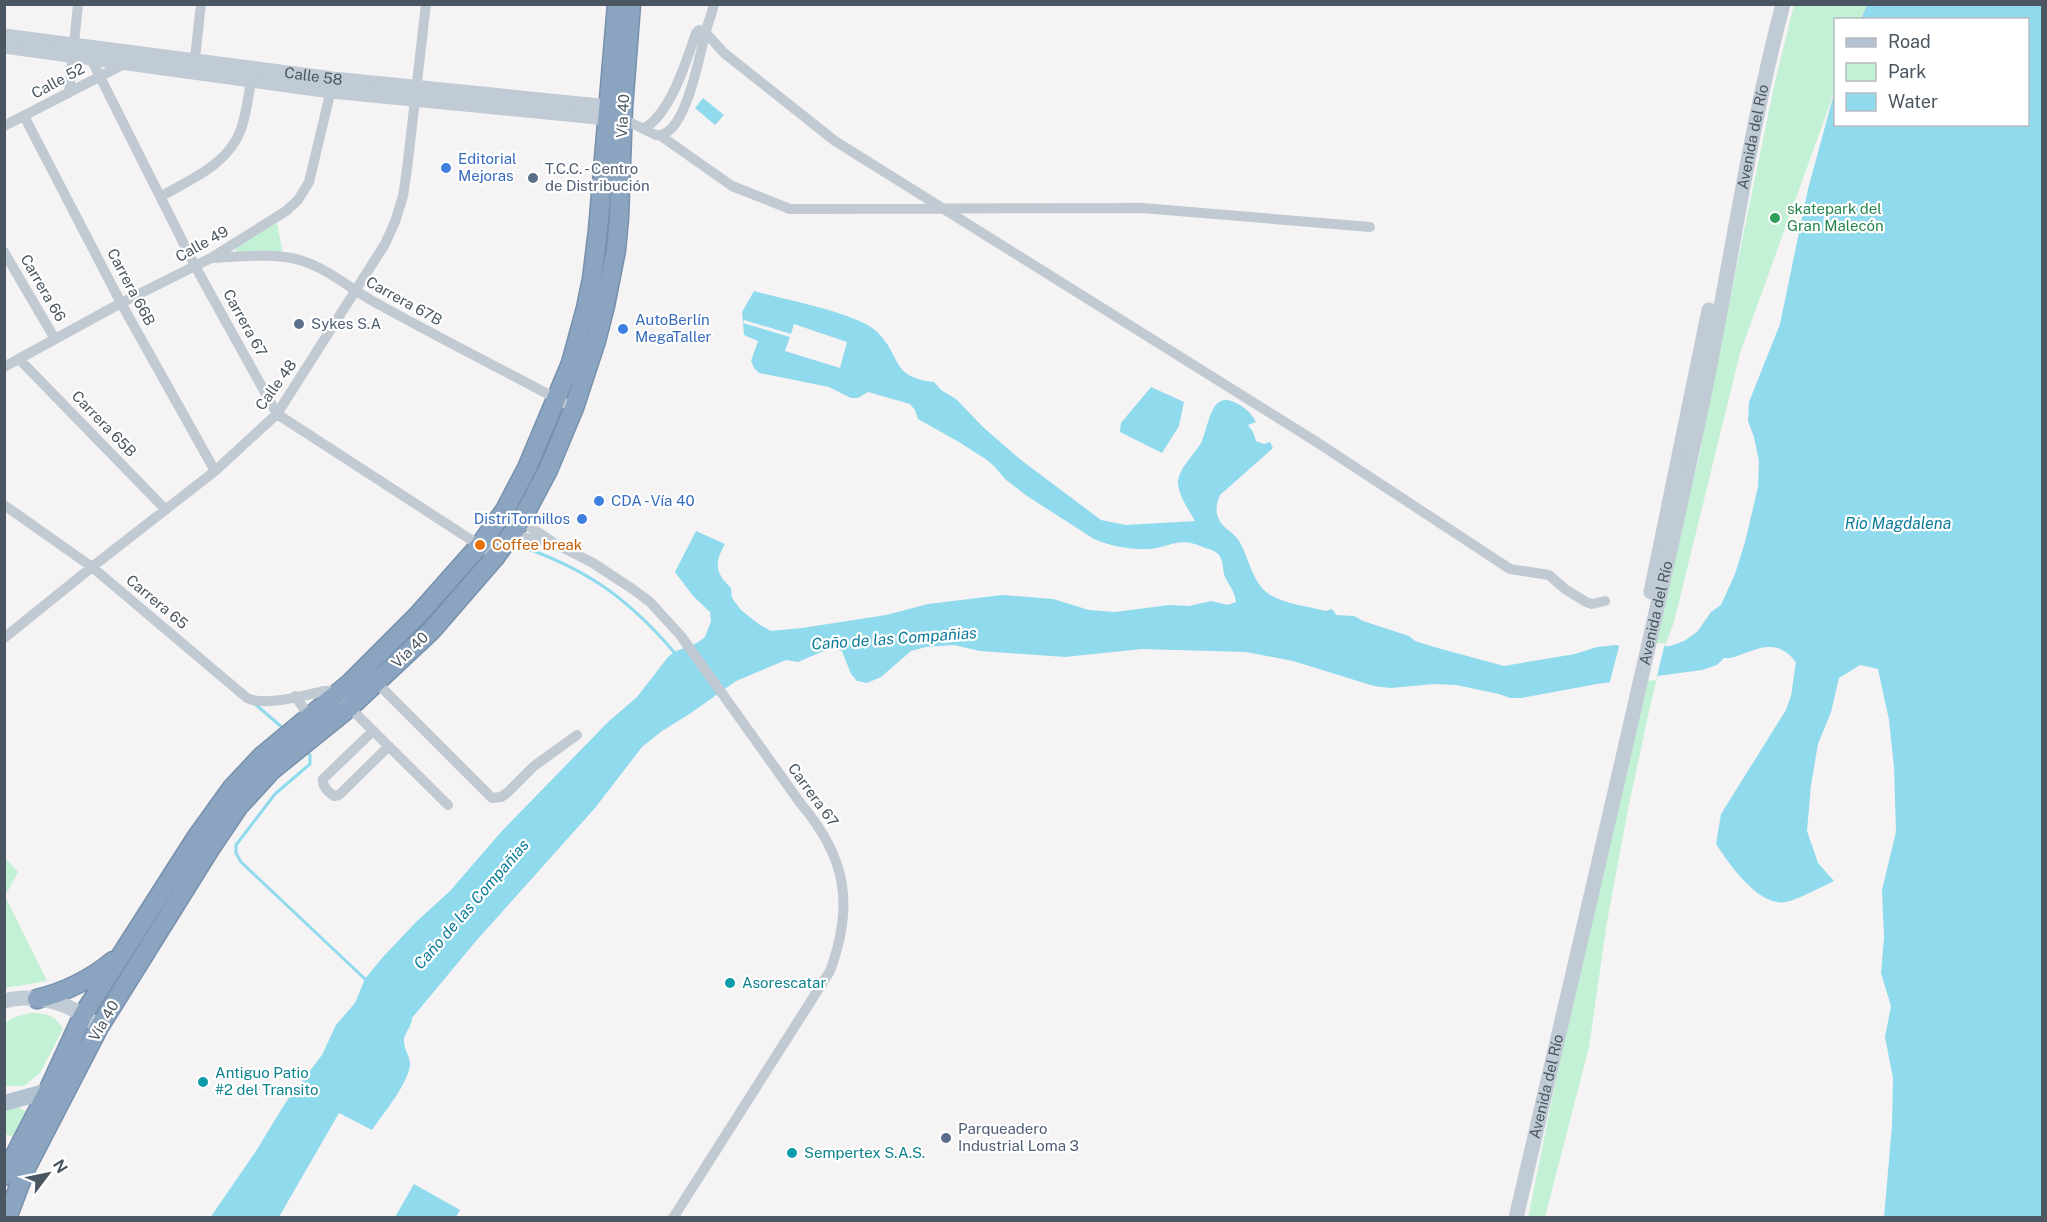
<svg xmlns="http://www.w3.org/2000/svg" width="2047" height="1222" font-family="'Public Sans',sans-serif">
<style>
.green{fill:#c3f1d5}
.water{fill:#90daee}
.pier{fill:#f5f3f3}
.lines{fill:none;stroke-linecap:round;stroke-linejoin:round}
.stream{stroke:#90daee;stroke-width:3}
.highway-casing{stroke:#7690ad;stroke-width:21}
.street{stroke:#c1cad2;stroke-width:10}
.secondary{stroke:#c1cbd6;stroke-width:15}
.primary{stroke:#b3c2d1;stroke-width:16}
.highway{stroke:#8ba5c1;stroke-width:18}
.shop-dot{fill:#3f7fe0;stroke:#fff;stroke-width:2}
.service-dot{fill:#5c6f8a;stroke:#fff;stroke-width:2}
.leisure-dot{fill:#2e9e5b;stroke:#fff;stroke-width:2}
.food-dot{fill:#e8710a;stroke:#fff;stroke-width:2}
.culture-dot{fill:#0f9aa8;stroke:#fff;stroke-width:2}
.labels{text-anchor:middle;stroke-width:4.5;stroke-linejoin:round;paint-order:stroke}
.street-label{font-size:15px;fill:#4a5661;stroke:#fff}
.shop-label{font-size:15px;fill:#366cbe;stroke:#fff;text-anchor:start}
.service-label{font-size:15px;fill:#4e5e75;stroke:#fff;text-anchor:start}
.leisure-label{font-size:15px;fill:#27864d;stroke:#fff;text-anchor:start}
.food-label{font-size:15px;fill:#c56008;stroke:#fff;text-anchor:start}
.culture-label{font-size:15px;fill:#0d838f;stroke:#fff;text-anchor:start}
.water-label{font-size:16px;font-style:italic;fill:#0c7c9b;stroke:#fff}
</style>
<rect width="100%" height="100%" fill="#f5f3f3"/>
<path class="green" d="M1794,5H1867L1861,19L1836,20L1835,90L1740,353L1674,622L1666,643L1651,702L1628,809L1607,922L1589,1047L1545,1217L1528,1218L1576,981L1666,588L1699,457L1714,375L1775,82Z
M277,223L283,254L237,253L235,247Z
M5,858L18,872L5,896L47,981L5,988Z
M30,1013C46,1013 55,1015 63,1029L40,1073L24,1086H5V1023L15,1017Z
M15,1105L29,1113L16,1138L5,1134L4,1107Z"/>
<path class="water" d="M1867,5H2042V1217H1884L1892,1126L1893,1078L1885,1037L1891,1006L1881,973L1884,937L1882,890L1896,832L1894,767L1889,720L1878,669L1860,665L1839,678L1831,712L1818,744L1811,785L1807,831L1818,863L1834,881C1819,888 1805,896 1790,901C1761,911 1730,865 1716,844L1721,814L1786,710L1791,696L1796,662C1782,644 1768,644 1748,652C1739,655 1733,659 1724,658L1717,665L1702,670L1597,684L1521,698H1510L1499,694L1456,685L1435,684L1391,688L1374,686L1293,661L1246,652L1142,649L1065,657L980,651L954,645L926,647L911,651L881,677L867,683L857,681L851,674L842,651L835,649L826,650L798,662L786,660L736,681L691,713L662,731L642,747L595,808L476,941L412,1018C411,1028 405,1032 404,1039C403,1049 411,1057 410,1066C406,1087 384,1112 372,1130L339,1113L279,1217L210,1218L256,1151L286,1102L322,1055L336,1025L355,1003L365,979L382,958L416,922L450,891L501,832L608,722L637,697L668,657L674,652L697,643L705,637L711,621L710,612L693,596L675,572L696,531L725,544C714,563 715,573 731,588L732,598L741,610L760,625L771,631L802,628L886,615L928,604L1002,595L1053,599L1089,610L1115,612L1169,605L1189,606L1211,601L1228,605L1236,602C1235,592 1229,585 1225,577C1222,569 1224,562 1219,555C1215,550 1208,549 1203,547C1178,536 1171,547 1149,549C1131,550 1110,546 1094,539L1027,496L1005,479L995,467L987,460L959,442L918,419L915,410L910,404L868,392L858,398H851L829,387L759,373L754,368L751,361L758,341L744,335L742,312L754,291C782,299 858,313 876,331C903,356 889,377 934,382L941,390L956,399L983,427L1021,460L1101,520L1126,525L1195,521C1189,510 1179,497 1178,483C1178,469 1194,455 1201,443C1209,427 1210,389 1236,403C1246,408 1250,412 1256,422L1248,425L1253,432L1256,441L1264,444L1270,442L1273,448L1220,495C1217,502 1215,510 1218,517C1221,528 1234,532 1239,541C1249,557 1252,583 1269,594C1284,604 1308,606 1326,611L1331,609L1334,611L1336,615L1354,616L1363,621L1409,636L1415,641L1434,647L1504,666L1575,654L1597,647L1616,645L1630,648L1670,646L1684,641L1697,632L1711,612L1721,605L1735,574L1745,542L1758,487L1759,461L1754,437L1748,421L1749,402L1780,324L1808,189L1835,90L1836,124H2028V20L1861,19Z
M703,98L724,115L715,125L695,108Z
M1151,387L1184,402L1179,426L1162,453L1120,432L1121,423Z
M414,1184L460,1210L456,1217H395Z"/>
<path class="pier" d="M744,320L791,334L794,324L847,342L840,368L785,351L790,337L743,323Z
M1620,643L1630,645L1665,643L1656,680L1609,685Z"/>
<g class="lines">
<path class="stream" d="M517,545C585,568 627,597 674,652
M255,704L284,729
M306,751L310,755V764L275,794L236,845V853L241,862L365,979H368"/>
<g class="highway-casing">
<path id="highway" d="M37,999C65,992 90,980 113,961
M4,1176L48,1091L83,1015L196,838L232,788L262,756L350,683L417,616L480,545L505,510L527,468L556,399L571,363L586,308L592,279L598,230L617,4
M7,1218L26,1168L99,1027L210,849L239,806L272,770L350,707L431,631L496,556L521,521L548,470L574,408L596,341L605,306L616,250L619,217L623,108L631,4"/>
</g>
<path class="street" d="M89,55L195,266L277,414L496,556
M194,67L201,4
M69,93L78,4
M24,116L121,303L215,471
M623,119L656,135C686,139 700,51 706,31C708,22 712,14 714,4
M4,126L126,63
M645,128C671,112 686,62 696,33L699,30L705,32L724,53L835,141L1315,441L1510,569L1549,575L1565,589L1586,602L1592,604L1605,601
M661,136L732,186L790,209L1142,208L1370,227
M162,196C191,179 229,164 241,129C247,112 249,92 252,74
M4,252L55,339
M211,258C240,257 275,252 303,261C330,270 353,291 378,304C443,340 509,373 574,408
M19,359L166,510
M4,367L121,303L211,258L286,211L298,200L309,182L332,86
M4,505L92,567L247,698C266,707 304,695 325,691H331L337,695L448,805
M505,510L554,543L593,563L634,590L650,602L681,636L801,804C847,858 854,906 830,971L673,1218
M511,535L548,542
M4,638L92,567L215,471L277,414L385,244L395,222L403,196L407,169L426,4
M377,683L492,798L501,797L507,793L534,766L577,735
M295,696L310,717
M373,731L323,779C322,786 328,792 334,796L339,795L389,746"/>
<g class="secondary">
<path id="s1" d="M4,36L333,79L620,108"/>
<path d="M4,46L331,91L618,119"/>
<path d="M1651,592L1709,310"/>
<path d="M4,1001C17,997 26,998 38,999C65,1002 78,1011 99,1027"/>
<path id="s2" d="M1516,1218C1578,950 1642,683 1700,414C1729,278 1747,140 1783,4"/>
</g>
<path class="primary" d="M4,1103L48,1091"/>
<use href="#highway" class="highway"/>
</g>
<g class="shop-dot">
<circle cx="446" cy="168" r="6"/>
<circle cx="623" cy="329" r="6"/>
<circle cx="599" cy="501" r="6"/>
<circle cx="582" cy="519" r="6"/>
</g>
<g class="service-dot">
<circle cx="533" cy="178" r="6"/>
<circle cx="299" cy="324" r="6"/>
<circle cx="946" cy="1138" r="6"/>
</g>
<circle class="leisure-dot" cx="1775" cy="218" r="6"/>
<circle class="food-dot" cx="480" cy="545" r="6"/>
<g class="culture-dot">
<circle cx="730" cy="983" r="6"/>
<circle cx="203" cy="1082" r="6"/>
<circle cx="792" cy="1153" r="6"/>
</g>
<g class="labels">
<g class="street-label">
<text dy="5" stroke="none"><textPath href="#s1" startOffset="312">Calle 58</textPath></text>
<text transform="translate(58 81) rotate(-28)" y="5">Calle 52</text>
<text transform="translate(623 116) rotate(-87)" y="5">Vía 40</text>
<text dy="5" stroke="none"><textPath href="#s2" startOffset="1107">Avenida del Río</textPath></text>
<text transform="translate(202 244) rotate(-29)" y="5">Calle 49</text>
<text transform="translate(131 287) rotate(62)" y="5">Carrera 66B</text>
<text transform="translate(43 288) rotate(60)" y="5">Carrera 66</text>
<text transform="translate(404 301) rotate(29)" y="5">Carrera 67B</text>
<text transform="translate(245 323) rotate(61)" y="5">Carrera 67</text>
<text transform="translate(276 385) rotate(-54)" y="5">Calle 48</text>
<text transform="translate(104 424) rotate(46)" y="5">Carrera 65B</text>
<text transform="translate(157 602) rotate(40)" y="5">Carrera 65</text>
<text dy="5" stroke="none"><textPath href="#s2" startOffset="621">Avenida del Río</textPath></text>
<text transform="translate(410 650) rotate(-44)" y="5">Vía 40</text>
<text transform="translate(813 795) rotate(54)" y="5">Carrera 67</text>
<text transform="translate(104 1021) rotate(-60)" y="5">Vía 40</text>
<text dy="5" stroke="none"><textPath href="#s2" startOffset="135">Avenida del Río</textPath></text>
</g>
<g class="shop-label">
<text x="458" y="164">Editorial<tspan x="458" dy="17">Mejoras</tspan></text>
<text x="635" y="325">AutoBerlín<tspan x="635" dy="17">MegaTaller</tspan></text>
<text x="611" y="506">CDA - Vía 40</text>
<text x="570" y="524" text-anchor="end">DistriTornillos</text>
</g>
<g class="service-label">
<text x="545" y="174">T.C.C. - Centro<tspan x="545" dy="17">de Distribución</tspan></text>
<text x="311" y="329">Sykes S.A</text>
<text x="958" y="1134">Parqueadero<tspan x="958" dy="17">Industrial Loma 3</tspan></text>
</g>
<g class="leisure-label">
<text x="1787" y="214">skatepark del<tspan x="1787" dy="17">Gran Malecón</tspan></text>
</g>
<g class="food-label">
<text x="492" y="550">Coffee break</text>
</g>
<g class="culture-label">
<text x="742" y="988">Asorescatar</text>
<text x="215" y="1078">Antiguo Patio<tspan x="215" dy="17">#2 del Transito</tspan></text>
<text x="804" y="1158">Sempertex S.A.S.</text>
</g>
<g class="water-label">
<text x="1898" y="529">Río Magdalena</text>
<text transform="translate(894 638) rotate(-4)" y="6">Caño de las Compañias</text>
<text transform="translate(471 904) rotate(-49)" y="6">Caño de las Compañias</text>
</g>
</g>
<rect width="2047" height="1222" fill="none" stroke="#4a5661" stroke-width="12"/>
<rect x="1834" y="18" width="195" height="108" fill="#ffffff" stroke="#b7bbc0" stroke-width="1.5"/>
<rect x="1846" y="38" width="30" height="9" fill="#b3c2d1" stroke="#b7bbc0" stroke-width="1.5"/>
<text x="1888" y="48" font-size="18" fill="#4a5661">Road</text>
<rect x="1846" y="63" width="30" height="18" fill="#c3f1d5" stroke="#b7bbc0" stroke-width="1.5"/>
<text x="1888" y="78" font-size="18" fill="#4a5661">Park</text>
<rect x="1846" y="93" width="30" height="18" fill="#90daee" stroke="#b7bbc0" stroke-width="1.5"/>
<text x="1888" y="108" font-size="18" fill="#4a5661">Water</text>
<g transform="translate(48 1174) rotate(58)" stroke="#ffffff" stroke-width="4.5" paint-order="stroke">
<path d="M0-4.5L10 22L0 15L-10 22Z" fill="#4a5661"/>
<text y="-9" font-size="16" font-weight="bold" text-anchor="middle" fill="#4a5661">N</text>
</g>
</svg>
